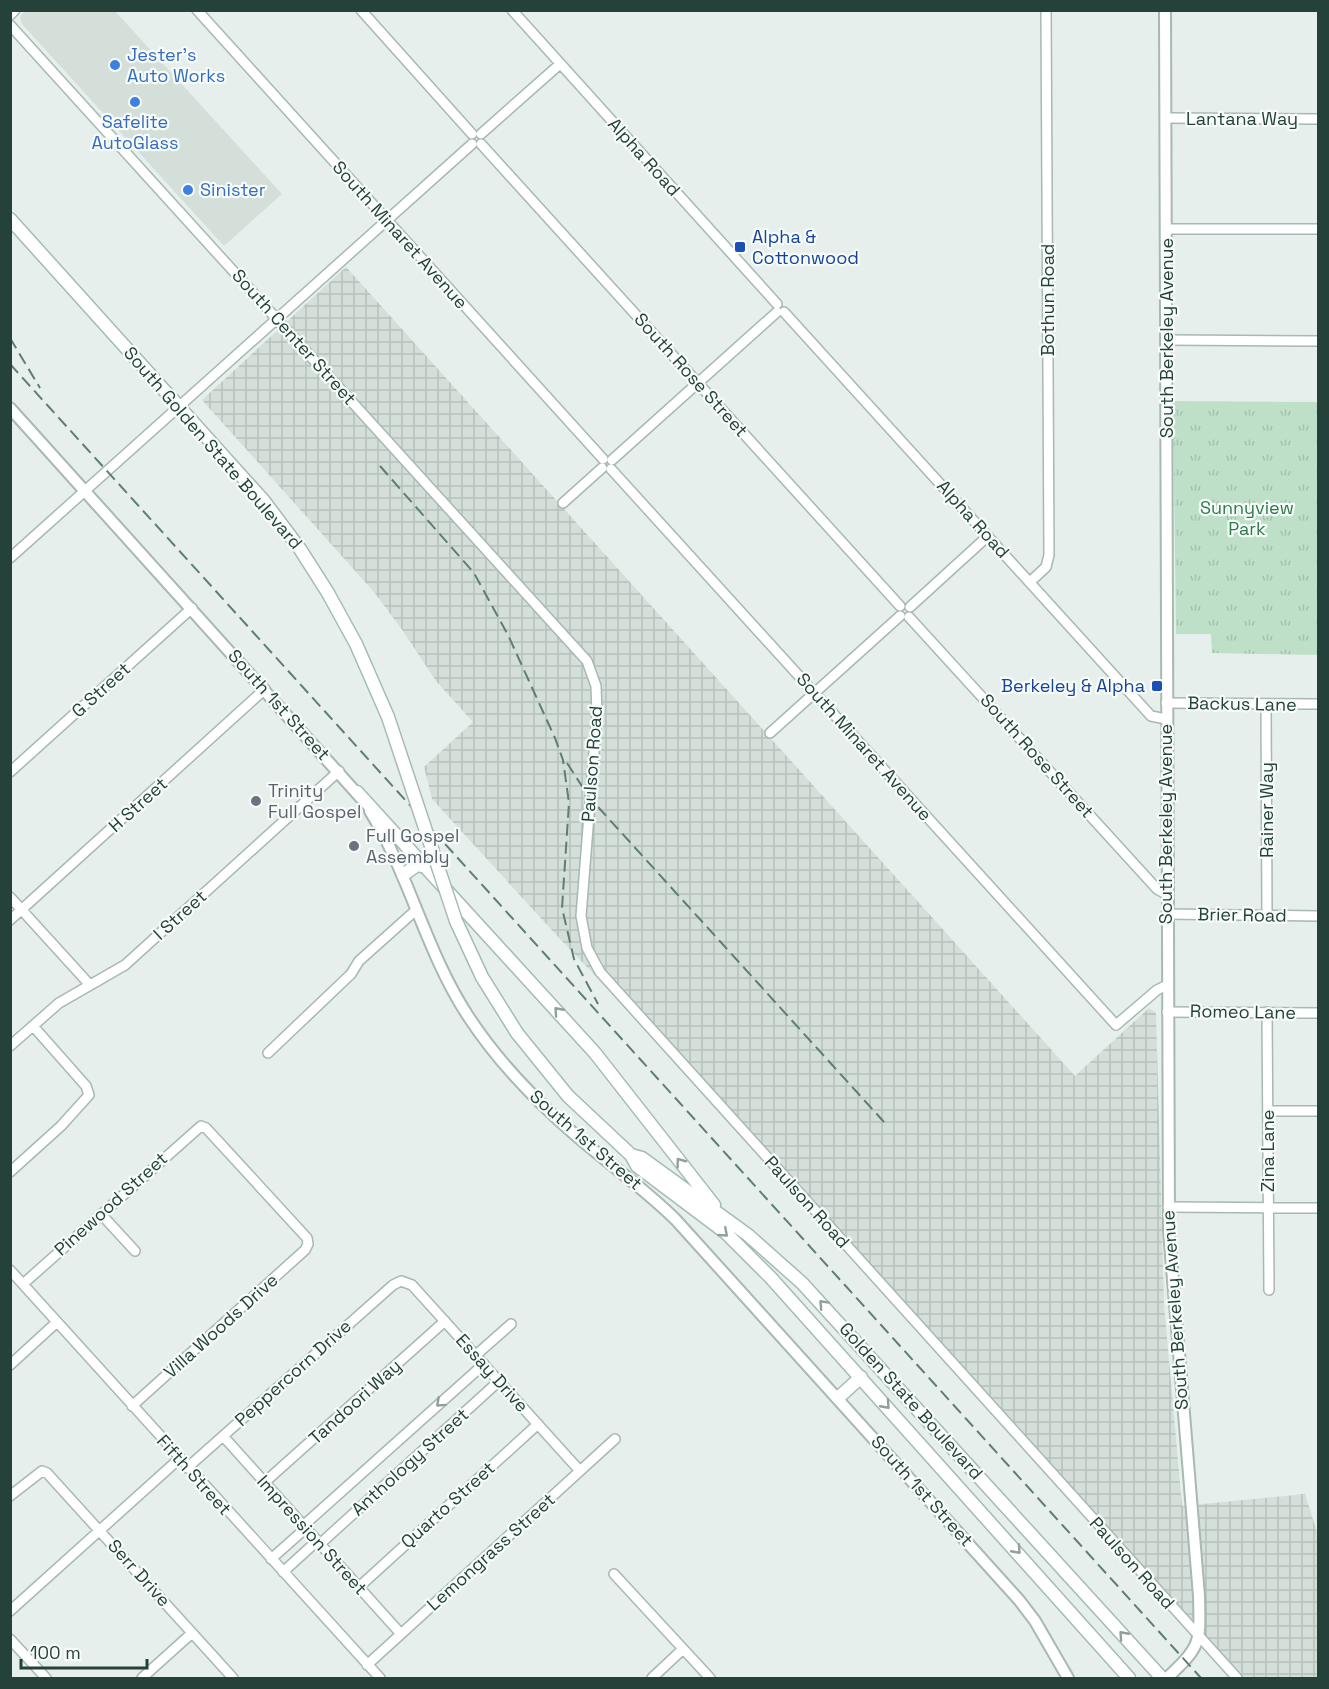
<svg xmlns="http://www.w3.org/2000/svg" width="1329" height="1689" font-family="'Space Grotesk',sans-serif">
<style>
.built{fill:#d4dfda}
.industrial{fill:url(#industrial-grid)}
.grass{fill:url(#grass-tufts)}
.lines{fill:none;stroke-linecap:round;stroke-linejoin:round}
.minor-casing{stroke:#a8b8b2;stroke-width:12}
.tertiary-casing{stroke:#a8b8b2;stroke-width:14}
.secondary-casing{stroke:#a4bbb3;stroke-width:15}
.minor{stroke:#fff;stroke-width:9}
.tertiary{stroke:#fff;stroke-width:10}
.secondary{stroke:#fff;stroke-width:12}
.rail{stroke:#5f7d75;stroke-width:2;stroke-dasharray:12 6;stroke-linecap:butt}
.secondary-bridge-casing{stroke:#a4bbb3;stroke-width:15;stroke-linecap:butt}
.secondary-bridge{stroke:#fff;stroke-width:12}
.oneway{stroke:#92a09c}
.shop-dot{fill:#3f7fe0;stroke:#f7fbf9;stroke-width:2}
.transit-dot{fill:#1a4fb4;stroke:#f7fbf9;stroke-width:2}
.worship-dot{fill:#6b7280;stroke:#f7fbf9;stroke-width:2}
.labels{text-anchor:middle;stroke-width:4.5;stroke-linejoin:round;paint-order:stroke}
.shop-label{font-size:18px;fill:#366cbe;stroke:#f7fbf9;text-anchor:start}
.street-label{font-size:18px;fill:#24423a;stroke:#f7fbf9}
.transit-label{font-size:18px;fill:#164399;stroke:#f7fbf9;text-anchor:start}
.park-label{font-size:18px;fill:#2d7a4b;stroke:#f7fbf9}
.worship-label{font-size:18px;fill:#5b616d;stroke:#f7fbf9;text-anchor:start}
</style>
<defs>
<pattern id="industrial-grid" width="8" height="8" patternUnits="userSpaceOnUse" patternTransform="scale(1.5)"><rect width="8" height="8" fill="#d4dfda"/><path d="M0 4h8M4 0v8" fill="none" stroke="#b6c1bc"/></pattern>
<pattern id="grass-tufts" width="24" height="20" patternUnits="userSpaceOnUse" patternTransform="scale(1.5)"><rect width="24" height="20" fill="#bfe0c8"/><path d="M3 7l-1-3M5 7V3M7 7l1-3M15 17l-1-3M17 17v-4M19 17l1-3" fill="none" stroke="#a4c1ad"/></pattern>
</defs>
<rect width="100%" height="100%" fill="#e6efeb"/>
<path class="built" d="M25,11H115L282,194L224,246L22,24L20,17Z"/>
<path class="industrial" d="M346,267L1075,1076L1149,1008L1156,1013L1164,1304L1182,1506L1305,1494L1318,1535V1678H1242L783,1171L560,939L432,799L424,767L473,722L436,681L403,631L374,592L202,400Z"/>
<path class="grass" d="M1173,401L1318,402V655L1212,653L1211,634H1176Z"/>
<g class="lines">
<g class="minor-casing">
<path id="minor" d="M197,10L603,459
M361,10L472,134
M512,10L777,304
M10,15L15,10
M10,25L587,661L596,686L597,714L581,916L587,948L600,972L1237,1678
M1166,118L1318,119
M481,134L560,64
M481,144L900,606
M1167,229H1318
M784,312L1151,716L1166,719
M1167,340L1318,341
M612,460L777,312
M611,469L1116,1025L1157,990L1167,985
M563,503L602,468
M10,558L472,144
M1030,582L1046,567L1049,555L1046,10
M910,607L988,536
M909,617L1157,889L1166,894
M1166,703L1318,704
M1266,704L1267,916
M770,733L900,616
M10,772L192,608
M10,897L90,985
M1166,914L1318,916
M10,920L265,689
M1167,1012L1318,1013
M1267,1012L1269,1290
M10,1046L59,1003L125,965L339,771
M268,1053L351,974L359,961L416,910
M1268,1111H1318
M10,1172L61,1126L89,1095L86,1086L33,1026
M1168,1207L1318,1208
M101,1214L135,1251
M10,1270L380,1678
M23,1284L201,1126L206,1128L307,1238L308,1244L305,1250L132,1406
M476,1355L511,1324
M10,1365L57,1322
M223,1436L401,1634
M187,1468L393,1285L401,1281L412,1285L580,1471
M265,1482L445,1321
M10,1496L42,1471L47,1473L233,1678
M304,1525L484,1364
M320,1544L499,1381
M271,1559L306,1528
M283,1572L317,1541
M614,1574L710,1678
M359,1587L538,1424
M10,1611L179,1459
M10,1639L46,1678
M367,1665L615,1439
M142,1678L192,1633
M652,1678L683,1649"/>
</g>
<g class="tertiary-casing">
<path id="tertiary" d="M1165,10L1169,1231L1199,1596C1200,1643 1202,1645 1167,1678
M10,408L361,798
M370,811C410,876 426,952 468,1016C496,1059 533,1098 572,1132C606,1162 644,1188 676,1220L1019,1600L1035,1621L1068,1678"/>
</g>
<g class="secondary-casing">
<path id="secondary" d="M10,219L264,501L300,549L328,593
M357,792L595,1053L714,1205
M403,875L417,865L428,867
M517,1033L568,1096L631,1155L637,1166L726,1233L771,1278L1129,1678
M631,1155L642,1158L748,1235L802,1283L1162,1678
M838,1398L861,1377"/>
</g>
<use href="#minor" class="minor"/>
<use href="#tertiary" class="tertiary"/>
<use href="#secondary" class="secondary"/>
<path class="rail" d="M10,338L40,388
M10,364L1201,1678
M380,466L474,573L508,635L555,738L563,760L569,803L562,908L574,959L598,1004
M567,763L589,797L884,1122"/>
<g class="secondary-bridge-casing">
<path id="secondary-bridge" d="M328,593L356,644L388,717L456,921L482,977L517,1033"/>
</g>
<use href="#secondary-bridge" class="secondary-bridge"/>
</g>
<defs><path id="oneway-chevron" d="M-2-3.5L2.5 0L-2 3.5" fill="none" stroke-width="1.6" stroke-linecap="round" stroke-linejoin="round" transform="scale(1.5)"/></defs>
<g class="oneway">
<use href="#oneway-chevron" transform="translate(558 1011) rotate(-132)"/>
<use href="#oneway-chevron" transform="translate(680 1162) rotate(-127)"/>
<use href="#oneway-chevron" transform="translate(724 1233) rotate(41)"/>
<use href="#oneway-chevron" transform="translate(823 1304) rotate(-133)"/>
<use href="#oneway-chevron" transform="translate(440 1403) rotate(138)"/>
<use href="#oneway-chevron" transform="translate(886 1405) rotate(48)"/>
<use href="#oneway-chevron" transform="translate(1017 1550) rotate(48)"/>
<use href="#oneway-chevron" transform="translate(1123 1635) rotate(-132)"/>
</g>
<g class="shop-dot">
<circle cx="115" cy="65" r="6"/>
<circle cx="135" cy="102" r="6"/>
<circle cx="188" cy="190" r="6"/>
</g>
<g class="transit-dot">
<rect x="734" y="241" width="12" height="12" rx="3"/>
<rect x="1151" y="680" width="12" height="12" rx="3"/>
</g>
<g class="worship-dot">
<circle cx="256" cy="801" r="6"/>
<circle cx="354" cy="846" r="6"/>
</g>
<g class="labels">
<g class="shop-label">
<text x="127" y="61">Jester's<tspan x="127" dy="21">Auto Works</tspan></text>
<text x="135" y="128" text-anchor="middle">Safelite<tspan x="135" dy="21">AutoGlass</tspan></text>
<text x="200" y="196">Sinister</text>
</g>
<g class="street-label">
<text x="1242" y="125">Lantana Way</text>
<text transform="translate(644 157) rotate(48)" y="6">Alpha Road</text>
<text transform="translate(400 235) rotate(48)" y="6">South Minaret Avenue</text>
<text transform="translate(1048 300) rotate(-90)" y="6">Bothun Road</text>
<text transform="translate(294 337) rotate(48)" y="6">South Center Street</text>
<text transform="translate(1167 338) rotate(-90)" y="6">South Berkeley Avenue</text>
<text transform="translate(691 375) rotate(48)" y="6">South Rose Street</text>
<text transform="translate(213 448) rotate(49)" y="6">South Golden State Boulevard</text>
<text transform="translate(973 519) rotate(48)" y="6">Alpha Road</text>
<text transform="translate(101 690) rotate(-42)" y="6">G Street</text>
<text transform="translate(1242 704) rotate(1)" y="6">Backus Lane</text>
<text transform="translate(279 705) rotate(48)" y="6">South 1st Street</text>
<text transform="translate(864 747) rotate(48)" y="6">South Minaret Avenue</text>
<text transform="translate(1037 756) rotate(48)" y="6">South Rose Street</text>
<text transform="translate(592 764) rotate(-86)" y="6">Paulson Road</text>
<text transform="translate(138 805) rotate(-42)" y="6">H Street</text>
<text transform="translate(1267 810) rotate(-90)" y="6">Rainer Way</text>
<text transform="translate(1166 824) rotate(-90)" y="6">South Berkeley Avenue</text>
<text transform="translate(180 915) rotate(-42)" y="6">I Street</text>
<text transform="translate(1242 915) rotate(1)" y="6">Brier Road</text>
<text transform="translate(1243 1012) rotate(1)" y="6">Romeo Lane</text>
<text transform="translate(586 1140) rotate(41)" y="6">South 1st Street</text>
<text transform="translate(1268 1151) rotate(-90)" y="6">Zina Lane</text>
<text transform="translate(807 1202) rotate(48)" y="6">Paulson Road</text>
<text transform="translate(111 1204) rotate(-42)" y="6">Pinewood Street</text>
<text transform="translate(1175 1310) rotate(-94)" y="6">South Berkeley Avenue</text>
<text transform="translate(221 1326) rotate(-42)" y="6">Villa Woods Drive</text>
<text transform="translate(293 1373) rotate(-42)" y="6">Peppercorn Drive</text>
<text transform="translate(492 1373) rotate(48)" y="6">Essay Drive</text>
<text transform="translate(911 1401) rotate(48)" y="6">Golden State Boulevard</text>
<text transform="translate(355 1402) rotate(-42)" y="6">Tandoori Way</text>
<text transform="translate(410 1462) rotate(-42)" y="6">Anthology Street</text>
<text transform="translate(194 1475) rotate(48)" y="6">Fifth Street</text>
<text transform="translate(922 1491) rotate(48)" y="6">South 1st Street</text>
<text transform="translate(448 1505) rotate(-42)" y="6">Quarto Street</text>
<text transform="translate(312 1535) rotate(48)" y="6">Impression Street</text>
<text transform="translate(491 1552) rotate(-42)" y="6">Lemongrass Street</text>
<text transform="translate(1132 1563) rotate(48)" y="6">Paulson Road</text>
<text transform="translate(139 1573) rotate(48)" y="6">Serr Drive</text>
</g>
<g class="transit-label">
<text x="752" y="243">Alpha &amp;<tspan x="752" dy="21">Cottonwood</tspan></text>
<text x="1145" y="692" text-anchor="end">Berkeley &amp; Alpha</text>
</g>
<g class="park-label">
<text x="1247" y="514">Sunnyview<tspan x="1247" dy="21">Park</tspan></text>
</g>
<g class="worship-label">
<text x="268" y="797">Trinity<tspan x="268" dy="21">Full Gospel</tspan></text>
<text x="366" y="842">Full Gospel<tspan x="366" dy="21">Assembly</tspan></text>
</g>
</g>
<rect width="1329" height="1689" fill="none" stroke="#24423a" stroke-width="24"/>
<path d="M21 1659v9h126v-9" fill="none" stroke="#24423a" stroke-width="3"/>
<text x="30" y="1659" font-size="18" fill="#24423a" stroke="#f7fbf9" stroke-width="4.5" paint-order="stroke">100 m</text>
</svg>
